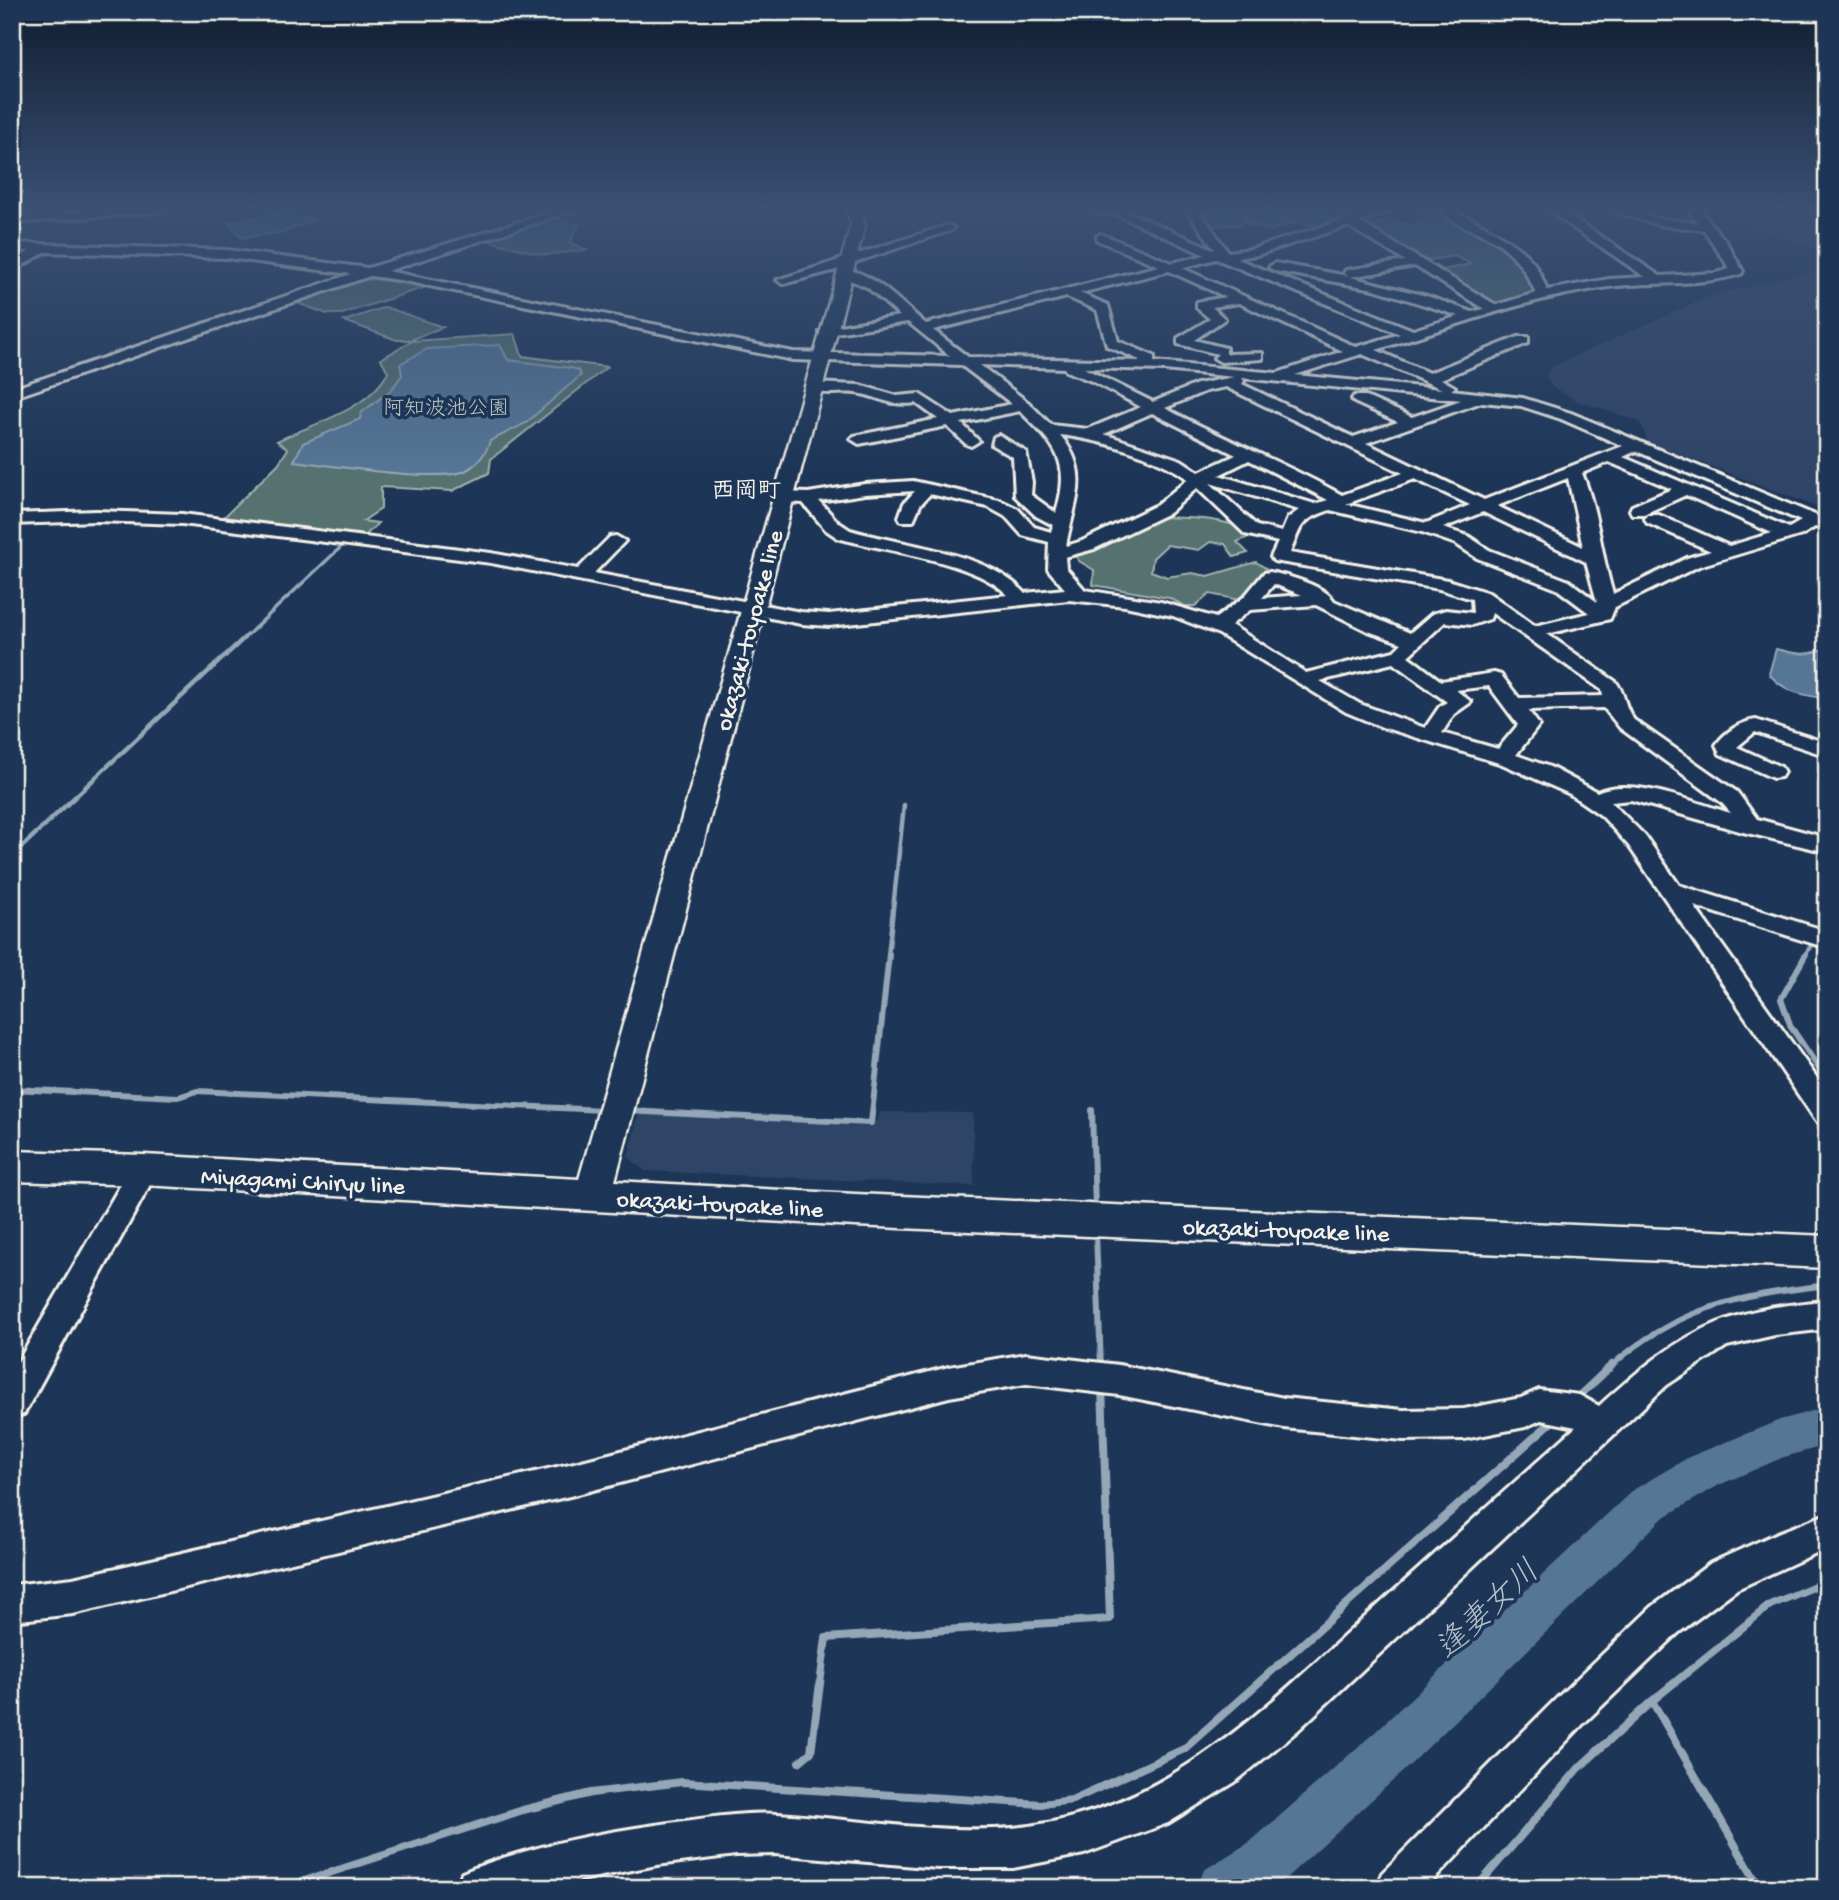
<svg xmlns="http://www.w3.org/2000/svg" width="1839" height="1900" font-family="'Gochi Hand','Klee One',sans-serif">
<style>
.built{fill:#2e4568}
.green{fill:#557270;stroke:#a4b2ac;stroke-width:2}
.water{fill:#567696;stroke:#95a7b7;stroke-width:2}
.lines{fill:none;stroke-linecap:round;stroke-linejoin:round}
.stream-far3{stroke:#95a7b7;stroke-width:3.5}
.stream-far2{stroke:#95a7b7;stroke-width:4.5}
.stream-far1{stroke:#95a7b7;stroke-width:6}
.stream{stroke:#95a7b7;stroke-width:8}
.river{fill:#567696;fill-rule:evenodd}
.minor-casing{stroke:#f4f1e8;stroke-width:6}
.major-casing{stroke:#f4f1e8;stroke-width:5}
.minor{fill:#1d3557;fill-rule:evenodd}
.major{fill:#1d3557;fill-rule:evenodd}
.labels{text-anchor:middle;stroke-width:7;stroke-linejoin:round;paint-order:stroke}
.far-park-label{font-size:21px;fill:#bcc5be;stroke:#1d3557}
.far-quarter-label{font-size:23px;font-weight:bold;fill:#f4f1e8;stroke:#1d3557}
.street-label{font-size:24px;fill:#f4f1e8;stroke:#1d3557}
.near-water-label{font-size:32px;font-style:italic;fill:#b5c0c7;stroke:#1d3557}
</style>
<rect width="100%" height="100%" fill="#1d3557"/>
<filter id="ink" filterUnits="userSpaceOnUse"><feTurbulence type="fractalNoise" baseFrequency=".0143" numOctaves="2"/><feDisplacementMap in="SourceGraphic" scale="14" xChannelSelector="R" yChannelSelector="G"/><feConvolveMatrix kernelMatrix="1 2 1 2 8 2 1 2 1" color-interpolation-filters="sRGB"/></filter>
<g filter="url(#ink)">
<path class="built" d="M1708,209H1827V254L1710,212Z
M1827,269V511L1648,442L1640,422L1578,401L1552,387L1545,375L1553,366L1715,294Z
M640,1108L878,1121L881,1112L973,1113L974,1186L645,1171L628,1157Z"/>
<path class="green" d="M1198,209H1226L1230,211L1228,209H1323L1336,225L1322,229L1286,217L1285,220L1295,223L1271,230L1245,223L1248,214L1240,225L1211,226Z
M1414,209H1440L1446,216L1499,241L1523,264L1537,294L1494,306L1438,271L1471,264L1455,256L1423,261L1371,230L1377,229L1372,225L1391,219L1411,226L1432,219Z
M270,214L318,219L284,232L242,238L228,223Z
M552,217L579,225L570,242L586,250L544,255L481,239Z
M375,279L426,287L342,314H327L292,301L353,281Z
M385,307L443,327L411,340H397L344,321Z
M515,334L522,356L607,367L491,459L489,473L452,491L381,487V509L363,521L378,523L365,536L223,518L278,464L288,449L277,441C314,423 369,410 388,372L381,359L412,341Z
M1152,517C1180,518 1231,516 1253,535L1237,542L1248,553L1234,557L1225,544L1210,542L1199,550L1167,545L1153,558L1151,571L1167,577L1192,573L1208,576L1256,562L1267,569L1239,600L1210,594L1195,606H1185L1169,598L1093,585L1094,570L1079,561L1073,552Z"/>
<path class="water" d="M500,345L508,360L572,368L578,370L581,375L526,423L490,441C486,454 476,467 462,472C434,482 329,465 294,461L303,443L360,419L361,413L391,390L402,375L400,364L427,349Z
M1827,647V699C1801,694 1787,694 1769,674L1776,649C1796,654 1809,657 1827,647Z"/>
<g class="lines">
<path class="stream-far3" d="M242,640L341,547"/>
<path class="stream-far2" d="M12,856L244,638
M888,956L904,805
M1805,956L1827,916"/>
<path class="stream-far1" d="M1806,954L1781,999L1791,1027L1827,1080
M12,1089L178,1097L197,1091L603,1110
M1092,1110L1095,1209
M627,1111L871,1123L889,954
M1096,1233L1101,1367
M1610,1367C1678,1306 1739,1296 1827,1285"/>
<path class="stream" d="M1101,1365V1370
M1576,1399L1612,1365
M1652,1701L1760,1888
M799,1762L811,1752L826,1638L1110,1619L1102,1386
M294,1888L298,1883L523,1810L591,1793L682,1782L1042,1804L1072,1800L1184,1749L1556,1418
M1476,1888L1580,1767L1652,1701L1770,1605L1827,1581"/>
<path class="river" d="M1827,1407V1445L1784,1457L1719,1485L1663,1518L1409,1766L1286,1878L1269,1888H1197L1204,1870L1250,1842L1375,1732L1633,1490L1689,1457L1780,1420Z"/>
<g class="minor-casing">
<path id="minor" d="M115,209H166L160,212L12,223V217Z
M561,209H579L387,271L793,352L950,356L908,322L822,335L820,332L827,328L900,316L867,287L840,276V270C868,266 905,307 926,324L1159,266L1097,240V236L1101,234L1172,263L1205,255L1118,215L1094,212L1088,209L1124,210L1215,250L1186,209H1198L1228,252L1251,249L1378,209H1396L1359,222L1496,305L1536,293C1527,274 1518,258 1501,245C1482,230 1455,228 1439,209C1462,209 1517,243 1532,261C1539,269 1543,281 1547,290L1609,279L1645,277L1546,209H1560L1660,276L1716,273L1730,269L1704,230L1659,225L1606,209H1625L1660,219L1698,223L1687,209H1699L1726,242L1743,271L1741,274C1698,287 1653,281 1609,287C1529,297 1452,327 1376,350L1429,373L1518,337H1528V343L1441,379L1455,387L1451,390L1523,398L1571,413L1827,520V531L1815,527L1802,535L1699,566L1615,607L1610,619L1547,634L1616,682C1626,695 1623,705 1634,720L1737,792L1757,819L1827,838V852L1743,832L1631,800L1611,802L1645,836L1679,885L1827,931V948L1694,906L1827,1092V1125L1817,1122L1629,846L1602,816L1570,794L1502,764L1382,727L1346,712L1219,634L1173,616L1125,606L1069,600L829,626L801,624L491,563L182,524L96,521L12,524V514L96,511L182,514L491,553L578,569L610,537L616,536L625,541L594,573L801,612L829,614L1008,595C976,561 883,551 838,538L826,530L803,503L784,502L776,497L784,492L808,493L865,484L913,481L999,500L1018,509L1034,527L1051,532L1053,525L1036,516L1015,496L1013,457L992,445L994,437L999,435L1026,452L1032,482L1031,495L1056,513C1071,461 1057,447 1020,411L961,423L979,441L971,446L966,444L947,426L859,444L851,439L854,436L938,419L916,403C886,407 881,396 855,393C841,391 817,397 806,387L813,383L859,385L897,396L919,394L953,416L1012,404L961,365L793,360L400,280L370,276L12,398V389L351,274L227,258L45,252L12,272V262L30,251H12V243L227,250L368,268ZM1348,226L1405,261L1346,270L1344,273L1348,276L1275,263L1269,267L1275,271L1374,289L1459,316L1413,330L1235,258L1257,255ZM1216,259L1400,334L1356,347L1182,268ZM1415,266L1484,309L1472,312L1427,296L1350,277ZM1169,271L1226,297L1197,302V308L1210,319L1178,338V344L1218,354L1214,358L1221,362L1262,359V353L1226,354V348L1194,340L1225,319L1212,307L1239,303L1343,351L1277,373L1154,362V356L1118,341L1108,305L1080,293ZM1067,297L1097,310L1107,346L1142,361L968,357L933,330ZM1362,354L1442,389L1295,375ZM980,365L1064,368L1066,371L1094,382L1141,407L1088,429L1051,425L1029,403ZM1084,368L1164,370L1234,377L1197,384L1153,402ZM1242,378L1461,400L1412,417L1364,396H1354L1352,399L1354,402L1398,422L1353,437L1242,384L1244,381ZM1226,387L1403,473L1342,495C1284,463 1223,439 1165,408L1206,391ZM1482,402L1521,406L1561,419L1623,446L1484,500L1366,443ZM1152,413L1236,455L1199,472L1181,460L1104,434ZM1060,435C1100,440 1155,455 1188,479L1157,505L1082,541L1066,546C1073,504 1093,474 1060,435ZM1636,451L1801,521L1789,528L1623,457ZM1249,460L1328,500L1315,504L1219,475ZM1609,462L1672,489L1632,506L1630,510L1632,514H1644L1686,495L1772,533L1729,546L1659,515H1647L1645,519L1647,523L1711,551L1687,558L1613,594C1601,554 1598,511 1582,473ZM1568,478L1583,547L1497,506ZM1415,479L1470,505L1426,523L1346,504ZM1210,483L1299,510L1288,518L1282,532L1257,526ZM1197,488L1245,534L1278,542L1271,557L1274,561L1439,589L1472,599L1473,613L1446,610L1432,614L1410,633L1334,601C1325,586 1289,576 1270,572L1264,573L1244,597L1216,618L1161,602L1085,590L1066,568L1065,557L1094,549L1169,513ZM915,491L904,503L899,517L901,521H913L920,505L930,494L988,507L1006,517L1022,535L1049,542L1048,569L1065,589L1025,593C986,551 904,546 850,530L838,522L819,501L865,494ZM1330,510L1422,532L1456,544L1477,558L1557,589L1589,613L1535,626L1489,593L1448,580L1290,553C1302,524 1299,521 1330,510ZM1483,512L1586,562L1597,602L1569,581L1489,550L1468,536L1443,528ZM1274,584L1302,595L1262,598ZM1316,605L1368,631L1402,643L1394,651L1306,673L1231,625L1250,610ZM1492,613L1602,690L1603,696L1519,698L1501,675L1494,673L1441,681L1408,656L1445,622L1472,625L1490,619ZM1393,663L1447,702L1440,706L1425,728L1360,704L1320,681ZM1489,686L1518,725L1498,749L1442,733L1454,714L1471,702L1456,690ZM1604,708L1620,728L1721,802L1731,813C1694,803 1632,776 1597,792L1550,767L1516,755L1539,725L1528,710Z
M948,225L954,228L952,230L853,263L851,266L783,284L777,280Z
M1756,720L1827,743V756L1755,732L1737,747L1781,767L1784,772L1781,777L1773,778L1720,754L1716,745C1725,732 1740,722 1756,720Z
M144,1159L154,1162L158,1170L24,1414L12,1418V1372L134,1162Z
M1827,1301V1329L1775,1335L1727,1346L1667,1385L1297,1731L1235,1782L1168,1823L1084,1854L1013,1868H938L775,1854L736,1855L657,1865L542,1888H456L462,1873C533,1844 608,1831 684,1821C715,1817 747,1812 778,1814C856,1819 935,1834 1012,1828C1166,1814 1266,1707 1373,1610C1441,1549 1508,1488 1576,1427L1541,1420L1525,1427L1464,1439L1403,1440L1284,1428L1119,1395L1026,1384L949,1397L574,1495L73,1614L12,1621V1585L73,1578L574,1463L949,1367L1026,1354L1119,1365L1284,1398L1403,1410L1464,1409L1521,1398L1539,1390L1579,1395L1599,1406C1678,1335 1719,1309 1827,1301Z
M1827,1514V1548L1737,1589L1678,1633L1583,1724L1426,1888H1376L1382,1873L1557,1698L1652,1607L1711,1563L1780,1532Z"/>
</g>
<g class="major-casing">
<path id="major" d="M846,209H860L865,225L615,1181L855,1194L1827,1236V1268L855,1226L144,1185L12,1181V1151L144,1155L579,1179L851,225Z"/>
</g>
<use href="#minor" class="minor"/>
<use href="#major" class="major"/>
</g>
</g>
<linearGradient id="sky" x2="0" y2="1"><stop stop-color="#101d30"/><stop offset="0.44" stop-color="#3a5174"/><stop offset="1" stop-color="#3a5174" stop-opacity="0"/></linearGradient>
<rect width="1839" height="475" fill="url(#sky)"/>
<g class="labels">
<g class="far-park-label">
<text x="446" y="414">阿知波池公園</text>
</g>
<g class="far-quarter-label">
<text x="746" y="497">西岡町</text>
</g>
<g class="street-label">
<text transform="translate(748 630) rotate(-75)" y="8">okazaki-toyoake line</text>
<text transform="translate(303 1180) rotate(3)" y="8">Miyagami Chiryu line</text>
<text transform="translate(720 1203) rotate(3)" y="8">okazaki-toyoake line</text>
<text transform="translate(1286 1229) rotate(2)" y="8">okazaki-toyoake line</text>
</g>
<g class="near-water-label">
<text transform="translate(1486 1608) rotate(-43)" y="11">逢妻女川</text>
</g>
</g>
<rect width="1839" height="1900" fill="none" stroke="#1d3557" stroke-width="42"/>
<rect x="21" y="21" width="1797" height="1858" fill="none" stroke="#f4f1e8" stroke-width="2.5" filter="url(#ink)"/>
</svg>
